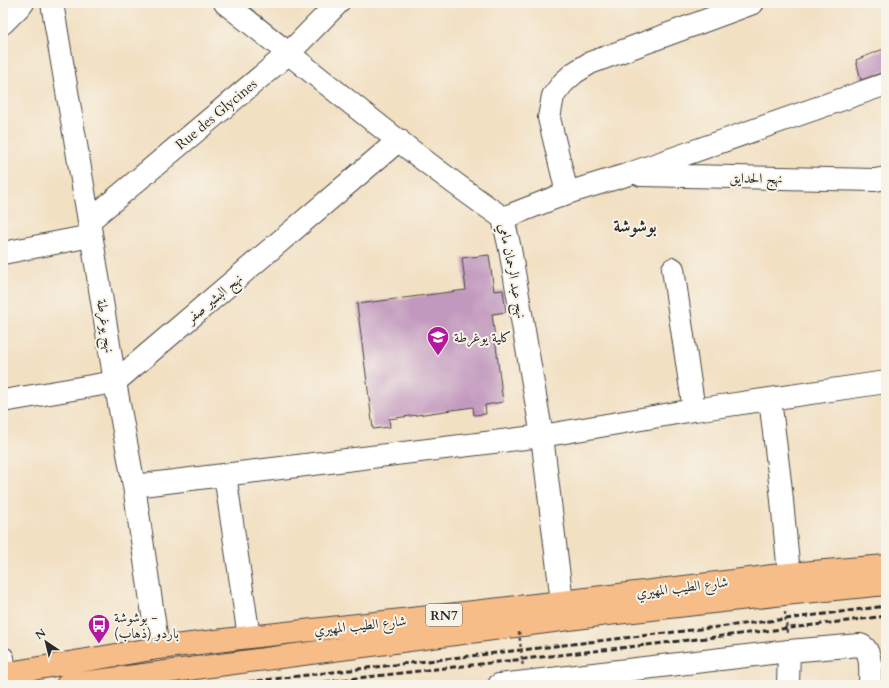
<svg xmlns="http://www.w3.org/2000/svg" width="889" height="688" font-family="Cardo,Amiri,serif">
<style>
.building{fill:#c198be}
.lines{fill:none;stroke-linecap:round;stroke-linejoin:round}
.minor-casing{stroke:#494642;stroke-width:24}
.major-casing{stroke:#494642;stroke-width:24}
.path{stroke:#494642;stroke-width:2.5;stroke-dasharray:3 3;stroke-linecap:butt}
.minor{stroke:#fff;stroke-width:22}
.major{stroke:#f7bd88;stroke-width:22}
.tram{stroke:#2b2b2b;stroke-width:1}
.rail{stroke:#2b2b2b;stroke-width:3;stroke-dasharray:6 3;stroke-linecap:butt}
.path-bridge{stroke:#494642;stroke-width:2.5;stroke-dasharray:3 3;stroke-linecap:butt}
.labels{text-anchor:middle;stroke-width:4;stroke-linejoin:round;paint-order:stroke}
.shield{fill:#f7f3e8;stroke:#686764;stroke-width:1}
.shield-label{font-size:13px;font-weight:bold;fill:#2b2b2b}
.street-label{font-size:14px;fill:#2b2b2b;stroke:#f7f3e8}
.poi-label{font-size:14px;fill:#2b2b2b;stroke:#f7f3e8;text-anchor:start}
.district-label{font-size:18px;font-weight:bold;fill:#2b2b2b;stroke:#f7f3e8}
</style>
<rect width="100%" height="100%" fill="#f7f3e8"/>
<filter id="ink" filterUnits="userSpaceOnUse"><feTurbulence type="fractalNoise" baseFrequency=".025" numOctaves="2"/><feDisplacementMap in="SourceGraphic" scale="8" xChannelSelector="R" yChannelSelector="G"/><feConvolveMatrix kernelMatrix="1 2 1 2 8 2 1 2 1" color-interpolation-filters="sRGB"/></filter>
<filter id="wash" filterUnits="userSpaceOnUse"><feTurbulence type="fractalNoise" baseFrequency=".012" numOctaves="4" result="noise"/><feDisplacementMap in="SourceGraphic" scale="16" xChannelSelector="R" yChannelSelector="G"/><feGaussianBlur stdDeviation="0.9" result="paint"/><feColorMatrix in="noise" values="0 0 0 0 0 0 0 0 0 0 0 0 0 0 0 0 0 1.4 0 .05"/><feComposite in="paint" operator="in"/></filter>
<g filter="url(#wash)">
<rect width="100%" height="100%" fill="#f2e0c3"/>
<g id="blocks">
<path class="building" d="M886,48V71L861,80L856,60Z
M489,255L494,291L503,290L506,312L492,314L503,402L485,405L486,414L474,415L473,407L389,419L390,427L373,429L357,304L466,290L462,258Z"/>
</g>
</g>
<g filter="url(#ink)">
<use href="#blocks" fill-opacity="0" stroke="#494642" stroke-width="1"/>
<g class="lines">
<g class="minor-casing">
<path id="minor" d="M52,3L89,221L115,382L134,486L158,648
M225,3C317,75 407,151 503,218L510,249L542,436L562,602
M3,23L23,3
M641,175L875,180L886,178
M567,193L549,118L553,96L563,83L574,73L590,63L753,3
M503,218L567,193L626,175L886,84
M89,221L289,53L338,3
M3,253L91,236
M673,269L694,410
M770,399L781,490L789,574
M3,401L115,382L399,140
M225,475L249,637
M134,486L542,436L694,410L886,382
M3,658L7,685
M499,685L789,651L860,645C873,649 870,674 870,685
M788,685L789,651"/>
</g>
<g class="major-casing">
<path id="major" d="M3,674L158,648L249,637L562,602L789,574L886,566
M67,685L607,614L784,594L886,584"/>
</g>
<path class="path" d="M785,612L787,633"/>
<use href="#minor" class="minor"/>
<use href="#major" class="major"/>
<path class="tram" d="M3,4L4,3"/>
<path class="rail" d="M222,685L786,619L886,606
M298,685C494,662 690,641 886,616"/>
<path class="path-bridge" d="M519,632L523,668"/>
</g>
</g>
<defs>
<g id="school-pin" transform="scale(1.15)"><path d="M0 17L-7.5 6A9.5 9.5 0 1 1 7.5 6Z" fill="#b5179e" stroke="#f7f3e8"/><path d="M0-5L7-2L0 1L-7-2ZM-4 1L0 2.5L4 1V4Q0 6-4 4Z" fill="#fff"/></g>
<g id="bus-pin" transform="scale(1.15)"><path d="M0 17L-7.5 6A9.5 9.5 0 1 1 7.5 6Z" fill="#b5179e" stroke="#f7f3e8"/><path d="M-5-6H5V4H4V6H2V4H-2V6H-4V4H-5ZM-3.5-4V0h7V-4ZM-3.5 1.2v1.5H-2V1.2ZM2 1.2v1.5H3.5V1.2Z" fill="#fff"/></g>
</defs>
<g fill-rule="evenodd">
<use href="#school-pin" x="438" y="337"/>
<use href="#bus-pin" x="99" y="625"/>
</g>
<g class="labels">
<rect class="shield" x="426" y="604" width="36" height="22" rx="3"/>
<g class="shield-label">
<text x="444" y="620">RN7</text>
</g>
<g class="street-label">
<text transform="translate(216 114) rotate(-40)" y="5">Rue des Glycines</text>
<text transform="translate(756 178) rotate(1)" y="5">نهج الحدايق</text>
<text transform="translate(513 271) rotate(79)" y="5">نهج عبد الرحمان مامي</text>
<text transform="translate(214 298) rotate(-40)" y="5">نهج البشير صفر</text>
<text transform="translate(106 326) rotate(81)" y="5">نهج يوغرطة</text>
<text transform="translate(682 587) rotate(-7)" y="5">شارع الطيب المهيري</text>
<text transform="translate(360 625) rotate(-6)" y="5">شارع الطيب المهيري</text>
</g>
<g class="poi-label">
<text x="454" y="342">كلية يوغرطة</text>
<text x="114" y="622">بوشوشة -<tspan x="114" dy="16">باردو (ذهاب)</tspan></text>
</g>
<g class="district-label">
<text x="635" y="232">بوشوشة</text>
</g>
</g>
<rect width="889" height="688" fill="none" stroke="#f7f3e8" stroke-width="16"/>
<g transform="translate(46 642) rotate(325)" stroke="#f7f3e8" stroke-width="3" paint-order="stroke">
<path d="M0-3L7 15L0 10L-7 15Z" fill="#2b2b2b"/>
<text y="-6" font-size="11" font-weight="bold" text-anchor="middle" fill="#2b2b2b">N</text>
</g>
</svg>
